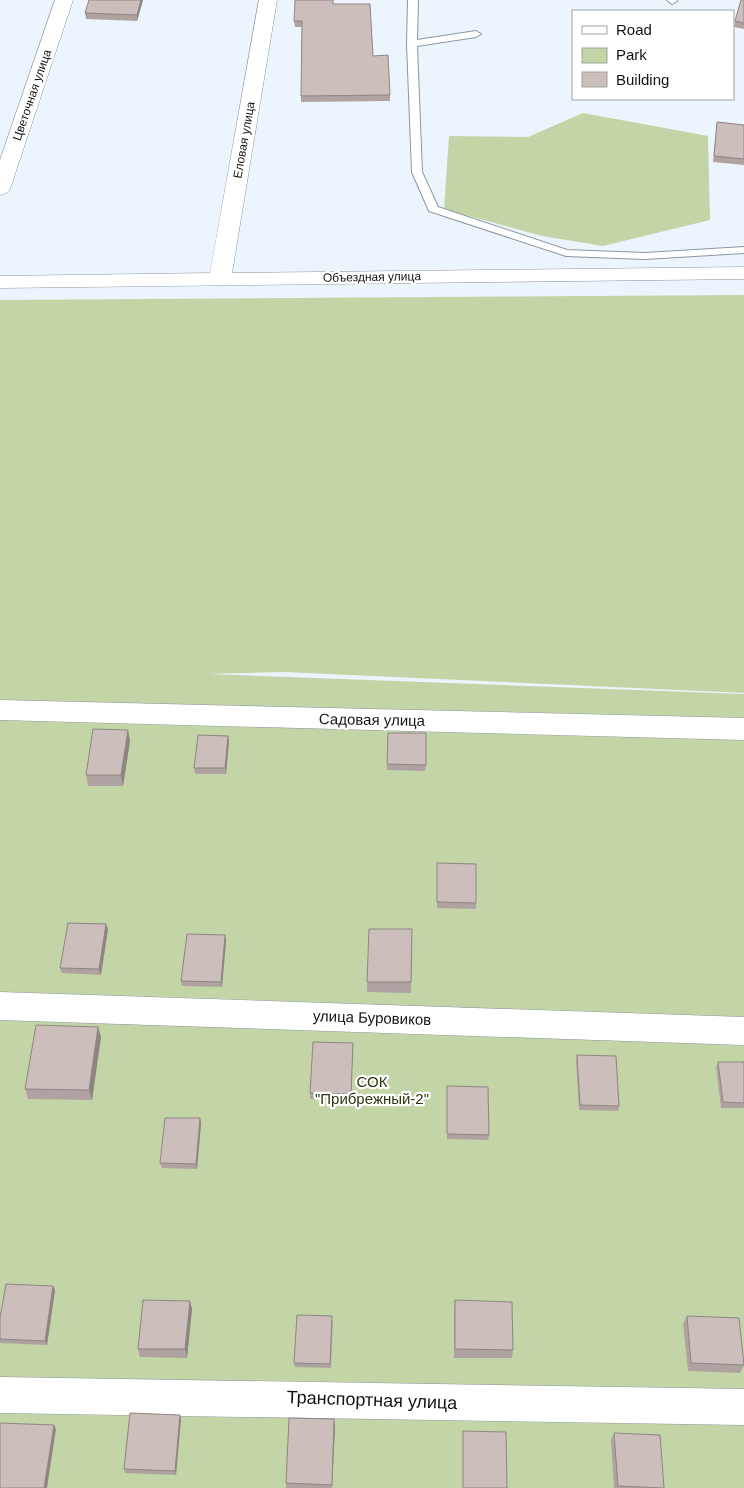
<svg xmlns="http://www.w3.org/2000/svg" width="744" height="1488" font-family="Helvetica,sans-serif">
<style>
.green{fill:#c3d5a6}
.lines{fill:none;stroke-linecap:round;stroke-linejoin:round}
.lane-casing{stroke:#8e969e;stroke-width:2}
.street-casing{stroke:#8e969e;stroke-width:1}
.lane{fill:#fff;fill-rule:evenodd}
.street{fill:#fff;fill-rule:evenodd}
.wall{fill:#afa3a1}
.shaded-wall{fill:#8e8583}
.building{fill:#cbbebb;stroke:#8e8583}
.labels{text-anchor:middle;stroke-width:4.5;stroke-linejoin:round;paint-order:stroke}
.far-street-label{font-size:12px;fill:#111417;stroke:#fff}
.street-label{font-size:15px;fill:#111417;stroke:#fff}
.park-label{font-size:15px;fill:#2c3811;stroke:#fff}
.near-street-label{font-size:18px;fill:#111417;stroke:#fff}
</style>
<rect width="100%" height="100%" fill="#ecf5fd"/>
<path class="green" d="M583,113L708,136L710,220L603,246L542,236L444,209L449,136L528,137Z
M744,295V693L284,672L209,674L744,694V1488H0V300Z"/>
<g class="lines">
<g class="lane-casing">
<path id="lane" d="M408,0H418L417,40L476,31L481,34L476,37L417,46L422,172L438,207L567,250L645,253L744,247V253L645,259L566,256L429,211L412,172L407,44Z
M667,0H677V1L672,4Z"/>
</g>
<g class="street-casing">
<path id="street" d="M55,0H73L10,189L7,193L0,195V160Z
M259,0H277L232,273L744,267V279L0,288V276L210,273Z
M0,700L744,718V740L0,720Z
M0,992L744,1017V1045L0,1020Z
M0,1377L744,1389V1425L0,1413Z"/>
</g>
<use href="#lane" class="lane"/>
<use href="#street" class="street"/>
</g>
<path class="wall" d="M89,0H143L137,21L86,19L85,13Z
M744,0V29L734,27L735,21Z
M334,4L373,56L390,95V101L301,102L302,27H295L294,21Z
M717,122L744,125V165L713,162Z
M128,730L130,741L123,786H88L86,775Z
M388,733L426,765L425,771L387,770Z
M228,736L229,742L226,774H195L194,768Z
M437,869L476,903V909L437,908Z
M106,924L108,929L101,975L62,973L60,968Z
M412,929L411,993L367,992V982Z
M225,935L226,941L222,987L182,986L181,981Z
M98,1027L101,1037L92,1100L28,1099L25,1089Z
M353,1043L351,1099H310V1093Z
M577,1055L619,1106L618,1111L579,1110L576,1060Z
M718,1062H744V1108H721L716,1067Z
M447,1086L489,1135L488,1140L447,1139Z
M200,1118L201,1124L197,1169L162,1168L160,1163Z
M53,1286L55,1290L47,1345L0,1343V1318Z
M455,1300L513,1350L512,1358H454V1309Z
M190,1301L192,1309L187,1358L140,1357L138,1349Z
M687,1316L744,1365L740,1373L688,1371L683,1324Z
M333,1320L331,1368L295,1367L294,1363Z
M181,1419L176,1475L125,1473L124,1469Z
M334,1419L335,1427L332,1488H286V1483Z
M463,1431L507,1488H463Z
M614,1433L664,1488H614L611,1440Z"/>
<path class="shaded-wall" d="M141,0H143L137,21V15Z
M128,730L130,741L123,786L121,775Z
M228,736L229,742L226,774L225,768Z
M106,924L108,929L101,975L99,969Z
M225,935L226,941L222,987L221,982Z
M98,1027L101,1037L92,1100L89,1090Z
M200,1118L201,1124L197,1169L196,1164Z
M53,1286L55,1290L47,1345L45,1341Z
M190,1301L192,1309L187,1358L185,1349Z
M180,1415L181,1419L176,1475L175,1471Z
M334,1419L335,1427L332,1488V1485Z
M54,1425L56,1429L47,1488H44Z"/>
<path class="building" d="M89,0H141L137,15L85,13Z
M295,0H333V4H370L373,56L388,55L390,95L301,96L302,21H294Z
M741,0H744V23L735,21Z
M717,122L744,125V159L714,156Z
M93,729L128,730L121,775H86Z
M388,733H426V765L387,764Z
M198,735L228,736L225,768H194Z
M437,863L476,864V903L437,902Z
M68,923L106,924L99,969L60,968Z
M369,929H412L411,982H367Z
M187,934L225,935L221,982L181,981Z
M36,1025L98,1027L89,1090L25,1089Z
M313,1042L353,1043L351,1094L310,1093Z
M577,1055L616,1056L619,1106L580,1105Z
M718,1062H744V1103L723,1102Z
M447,1086L488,1087L489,1135L447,1134Z
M165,1118H200L196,1164L160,1163Z
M6,1284L53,1286L45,1341L0,1339V1318Z
M143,1300L190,1301L185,1349H138Z
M455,1300L512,1302L513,1350L455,1349Z
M297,1315L332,1316L330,1364L294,1363Z
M687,1316L739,1318L744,1365L691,1363Z
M130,1413L180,1415L175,1471L124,1469Z
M289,1418L334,1419L332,1485L286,1483Z
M0,1423L54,1425L44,1488H0Z
M463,1431L506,1432L507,1488H463Z
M614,1433L660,1435L664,1488L618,1486Z"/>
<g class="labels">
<g class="far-street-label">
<text transform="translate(32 95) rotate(-71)" y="4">Цветочная улица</text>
<text transform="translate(244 140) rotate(-80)" y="4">Еловая улица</text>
<text transform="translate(372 277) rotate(-1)" y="4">Объездная улица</text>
</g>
<g class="street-label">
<text transform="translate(372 720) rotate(1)" y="5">Садовая улица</text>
<text transform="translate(372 1018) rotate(2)" y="5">улица Буровиков</text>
</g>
<g class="park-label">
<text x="372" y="1087">СОК<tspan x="372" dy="17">"Прибрежный-2"</tspan></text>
</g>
<g class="near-street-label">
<text transform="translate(372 1400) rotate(2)" y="6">Транспортная улица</text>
</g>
</g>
<rect x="572" y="10" width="162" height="90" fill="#ffffff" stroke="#a0a1a2"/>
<rect x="582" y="26" width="25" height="8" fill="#ffffff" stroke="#a0a1a2"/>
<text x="616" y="35" font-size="15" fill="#111417">Road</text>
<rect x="582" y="48" width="25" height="15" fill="#c3d5a6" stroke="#a0a1a2"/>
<text x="616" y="60" font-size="15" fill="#111417">Park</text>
<rect x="582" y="72" width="25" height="15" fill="#cbbebb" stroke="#a0a1a2"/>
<text x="616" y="85" font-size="15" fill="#111417">Building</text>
</svg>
